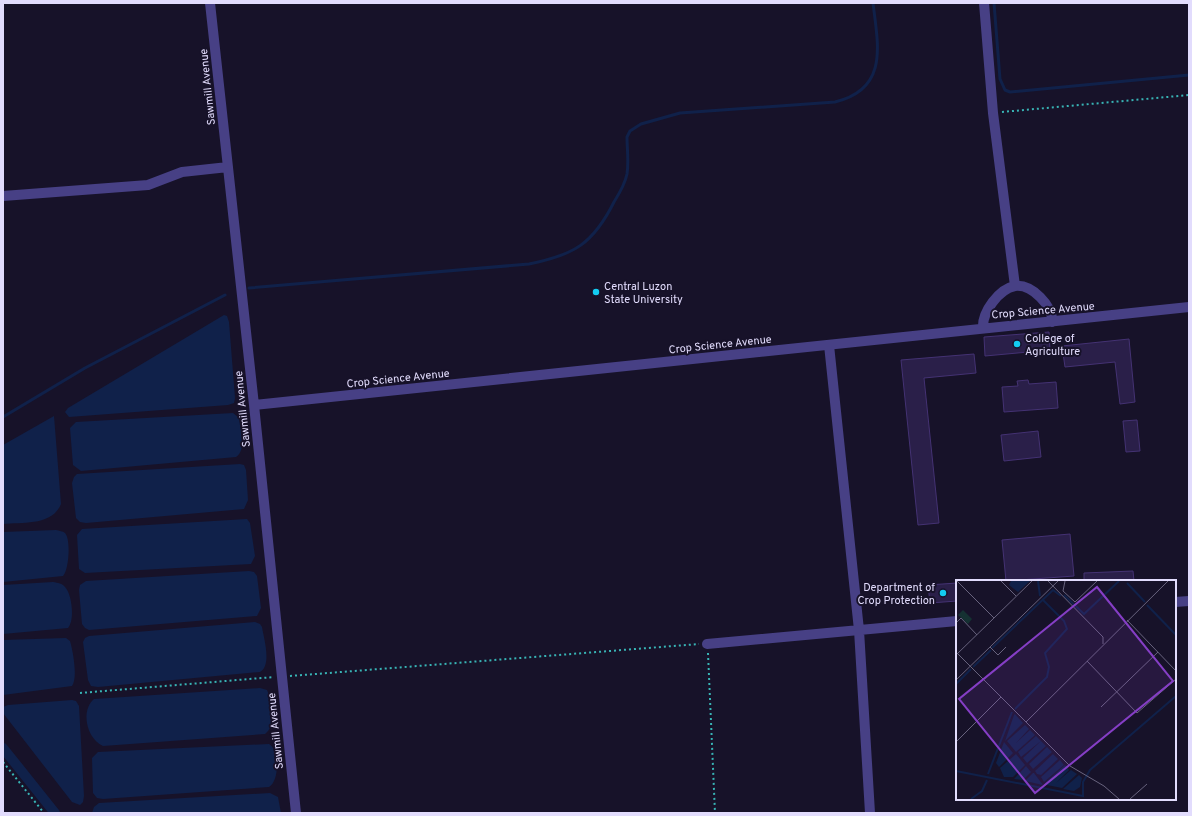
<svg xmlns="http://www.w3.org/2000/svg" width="1192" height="816" font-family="Overpass,sans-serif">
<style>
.water{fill:#10214a}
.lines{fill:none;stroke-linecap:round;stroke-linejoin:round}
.stream{stroke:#10214a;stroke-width:3}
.canal{stroke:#10214a;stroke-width:10}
.building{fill:#2a1f49;stroke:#443273}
.path{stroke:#38b4b5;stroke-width:2;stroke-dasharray:2 3;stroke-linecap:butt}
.minor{stroke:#474085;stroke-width:10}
.poi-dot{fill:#13ccf2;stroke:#171229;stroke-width:1.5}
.labels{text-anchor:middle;stroke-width:4;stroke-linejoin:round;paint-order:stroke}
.street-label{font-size:11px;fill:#e2dcfd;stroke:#171229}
.poi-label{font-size:11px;fill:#e2dcfd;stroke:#171229;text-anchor:start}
.inset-river{fill:none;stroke:#10214a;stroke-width:2}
.inset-road{fill:none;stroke:#68637e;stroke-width:1}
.view{fill:#853ec5;fill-opacity:0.15;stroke:#853ec5;stroke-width:2}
.inset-edge{fill:none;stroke:#e2dcfd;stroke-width:2}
</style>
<rect width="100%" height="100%" fill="#171229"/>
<path class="water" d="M224,315L227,316L229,322L235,398L234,403L228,405L69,417L65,412L68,408Z
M233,413L239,418C240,429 247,450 236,457L81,471L73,465L70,428L76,422Z
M54,416L61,504C52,526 23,522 3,524V445Z
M240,464L244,465L246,470L248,500L244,509L86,523L80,522L76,518L72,483L74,477L77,474Z
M247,519L250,523L255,556L251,564L85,573L79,569L77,535L82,529Z
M56,530C59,531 63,531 65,533C71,539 69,570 63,576L3,582V532Z
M249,571L254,572L257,576L261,608L257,616L89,630L85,628L82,624L79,590L80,585L86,581Z
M53,582C58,583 62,583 65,587C72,594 75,620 68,628L3,634V585Z
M255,622L260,624L262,627C264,639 272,665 260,672L98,687L91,686L88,680L83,642L85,638L89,636Z
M66,638L70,641C73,651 78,678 72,686L3,695V640Z
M260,688L267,690C272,702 277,725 265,734L103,746C87,739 80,711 94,699Z
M72,700L76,701L79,706L84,796L83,802L80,805L72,802L3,713V707L8,705Z
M269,744C279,749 280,781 269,787L103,799L97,798L93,793L92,758L98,752Z
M270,793L278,797L281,813H92L94,807L99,803Z"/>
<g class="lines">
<path class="stream" d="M994,3L1000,79L1005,90L1010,92L1189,75
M249,288L529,264C574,255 593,244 614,202C619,194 625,184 627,174C629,162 627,149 627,137L630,131L641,124L680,113L835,102C889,89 878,45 873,3
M3,417L85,368L225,295"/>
<path class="canal" d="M3,748L55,813"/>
</g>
<path class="building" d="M1049,332L1050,350L985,356L984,337Z
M1129,339L1135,402L1120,404L1115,362L1065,367L1062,346Z
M974,354L976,373L924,378L939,523L918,525L901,360Z
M1028,380L1029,384L1056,382L1058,408L1004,412L1002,387L1018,386L1017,381Z
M1137,420L1140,451L1126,452L1123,421Z
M1038,431L1041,457L1004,461L1001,435Z
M1070,534L1074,576L1006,581L1002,540Z
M1133,571L1134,581H1084V573Z
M957,583V601L930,603L928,585Z"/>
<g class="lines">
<path class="path" d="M1002,112L1189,95
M708,653L715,813
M290,676L699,644
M80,693L274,677
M3,762L44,813"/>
<path class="minor" d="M210,3L254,405L296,813
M3,196L148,185L182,172L228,167
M1015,286C1032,284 1053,306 1052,322
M983,328C982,312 999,289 1015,286L993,113L984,3
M829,345L859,630L870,813
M254,405L1189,307
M1175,602L1189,601
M707,644L957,621"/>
</g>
<g class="poi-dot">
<circle cx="596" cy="292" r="4"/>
<circle cx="1017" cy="344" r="4"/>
<circle cx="943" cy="593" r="4"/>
</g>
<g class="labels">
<g class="street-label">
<text transform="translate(207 87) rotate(-96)" y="4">Sawmill Avenue</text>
<text transform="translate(1043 310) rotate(-5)" y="4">Crop Science Avenue</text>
<text transform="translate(720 344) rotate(-6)" y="4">Crop Science Avenue</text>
<text transform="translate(398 378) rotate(-6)" y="4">Crop Science Avenue</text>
<text transform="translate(242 409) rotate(-96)" y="4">Sawmill Avenue</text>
<text transform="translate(275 731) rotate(-96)" y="4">Sawmill Avenue</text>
</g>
<g class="poi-label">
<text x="604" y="290">Central Luzon<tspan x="604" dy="13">State University</tspan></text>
<text x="1025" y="342">College of<tspan x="1025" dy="13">Agriculture</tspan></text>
<text x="935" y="591" text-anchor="end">Department of<tspan x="935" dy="13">Crop Protection</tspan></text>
</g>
</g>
<g transform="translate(956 580)">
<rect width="220" height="220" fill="#171229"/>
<path d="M7,30L16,39L12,44L2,35Z" fill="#153132"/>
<path d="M55,1H74L62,12L53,5ZM59,134L67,143L49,161L58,135ZM69,145L73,149L60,163L74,150L79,155L60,172L51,161ZM80,156L85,161L65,177L62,172ZM85,161L90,166L71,183L67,178ZM48,162L57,173L43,187L40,183ZM91,167L96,172L77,189L73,184ZM60,174L69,185L57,197H48L44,188ZM97,174L102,179L85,195L81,194L79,191ZM104,180L108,185L88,202L85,197ZM109,185L113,190L100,203L115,190L121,194L106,208L91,205L89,203ZM70,186L75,192L67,200L58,199ZM77,193H78L87,205L69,201ZM123,195L126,198L124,207L118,211L107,209Z" fill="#10214a"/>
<path class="inset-river" d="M82,1L84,16M171,3L189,22M108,15L128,34L163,1M191,25L220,55M36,68L97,10L105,16M17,87L35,70M0,104L15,89M59,129L91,97L93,87L89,73L111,49L108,41L86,19M0,191L127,216V202L134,190L220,116M32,194L56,132M15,219L26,211L31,200"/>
<path class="inset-road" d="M1,1L38,38M45,1L60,16M92,1L147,57V64M109,1L107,11L119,22L141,1M171,40L220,91M0,43L5,38L21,55M34,67L42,75L50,67M0,72L114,186L148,206L163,219M0,75L76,1M131,81L181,133L220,99M0,100L102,1M145,127L202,72M70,142L212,1M0,162L45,117M174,219L191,204"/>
<path class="view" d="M141,7L217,101L79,213L3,119Z"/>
<rect width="220" height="220" class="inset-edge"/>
</g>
<rect width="1192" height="816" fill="none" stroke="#e2dcfd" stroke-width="8"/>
</svg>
